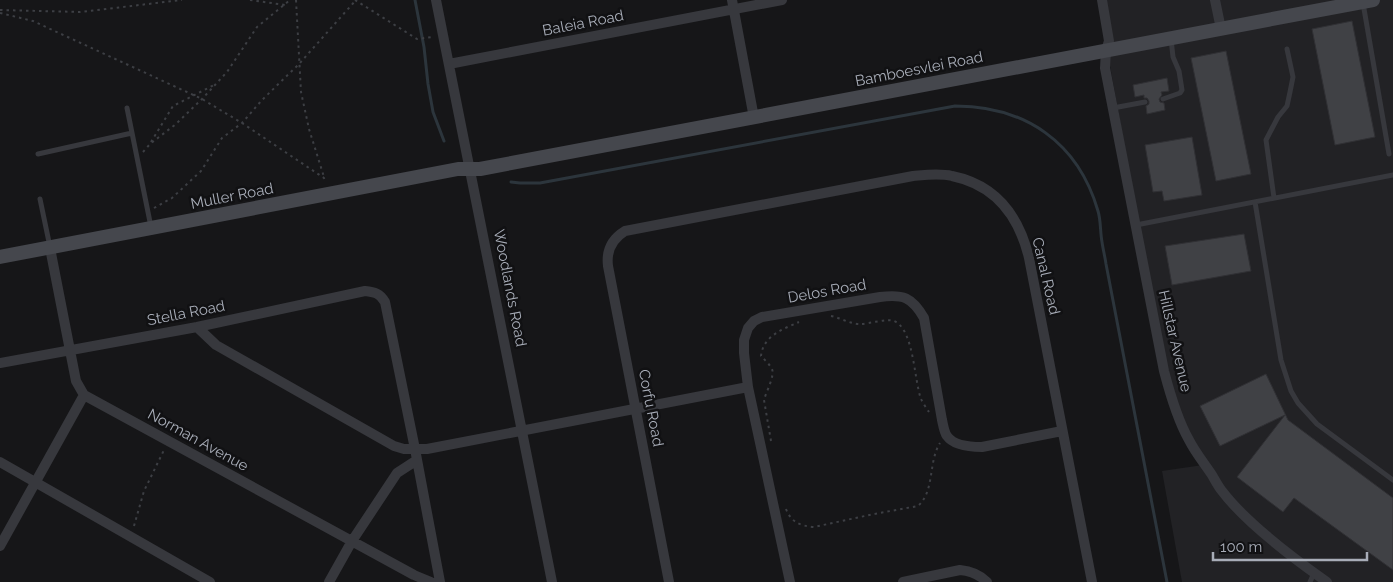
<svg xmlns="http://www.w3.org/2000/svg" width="1393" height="582" font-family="Raleway,sans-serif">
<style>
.built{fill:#222225}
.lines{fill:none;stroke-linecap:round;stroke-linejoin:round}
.stream{stroke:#2c353c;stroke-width:3}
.building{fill:#404145;stroke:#303034}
.path{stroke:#3d3f44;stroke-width:2;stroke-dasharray:2.5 4;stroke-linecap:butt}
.lane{stroke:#37383d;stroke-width:5}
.street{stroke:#37383d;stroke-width:10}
.secondary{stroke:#45474d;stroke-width:14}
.labels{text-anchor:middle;stroke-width:5;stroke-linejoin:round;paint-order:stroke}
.street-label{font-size:15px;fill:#a8adb8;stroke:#111113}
</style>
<rect width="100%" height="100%" fill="#161618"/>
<path class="built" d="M1098,0H1393V582H1182L1162,471L1203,465L1170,396Z"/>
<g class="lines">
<path class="stream" d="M415,0L424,47L428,84L433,112L444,141
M511,182L520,183H540L955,106C1025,106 1078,142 1098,211C1101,221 1100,231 1102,242C1103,249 1105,257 1106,264L1167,582"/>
</g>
<path class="building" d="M1352,21L1375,137L1335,145L1312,29Z
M1226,51L1251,174L1216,181L1191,58Z
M1167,78L1169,91L1161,92L1162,95L1159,99L1160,102L1164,103L1165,110L1147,114L1146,106L1149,104V101L1147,98H1144V95L1135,97L1133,85Z
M1192,137L1202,195L1164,201L1162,191L1153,192L1145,145Z
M1244,234L1251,271L1172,285L1165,246Z
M1266,374L1288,420L1393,498V570L1294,498L1283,512L1237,477L1285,415L1220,446L1200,406Z"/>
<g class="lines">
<path class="path" d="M250,0L285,5
M296,0L301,92L309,129L324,177
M355,0L417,39L433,37
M0,10L80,12L182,0
M0,13L33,21L202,99L242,123L324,178L325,183
M151,142L173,106L214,85
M143,152L150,144L176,124L202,99L227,72L257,27L290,0
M154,208L172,198L201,171L222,138L242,123L262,100L299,64L356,0
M831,316C841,318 850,324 860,324C869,324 887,318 894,321C914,329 914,380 921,399C923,403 926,408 929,412
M771,441L764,400C766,392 775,376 772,369C770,365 765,360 761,356C763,336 783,329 799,322
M786,509C791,522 800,526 814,527L874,514L918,506C935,491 928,462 940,443
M134,526L144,491L164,450"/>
<path class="lane" d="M1363,3L1389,154
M1163,99L1180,93L1182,90L1179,71L1173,57L1171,39
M127,108L151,227
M1113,108L1145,102
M38,154L132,133
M1274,198L1266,140L1278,117L1287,106L1290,92L1293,77L1287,49
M40,199L50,247
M1255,202L1281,360L1291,391L1298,403L1317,424L1393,480
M1136,225L1393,175
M1310,582L1314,573"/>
<path class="street" d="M436,0L552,582
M732,0L754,118
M1102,0L1109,41L1106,50L1105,68L1164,371C1170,394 1177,419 1189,440C1195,452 1204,463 1212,475C1215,480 1218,486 1222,491C1247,524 1293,558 1327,582
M1215,0L1221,29
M449,64L782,0
M50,248L76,381L84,395L414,575L431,582
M197,327L216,345L394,446L404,449H427L748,387
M0,363L197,327L365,291C374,292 380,293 385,302L415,449L440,582
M0,462L210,582
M0,546L84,395
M329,582L352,541L397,473L417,460
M669,582L608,266C606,250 612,239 625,231L913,176C925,175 939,173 952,176C996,185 1019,216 1029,258L1092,582
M790,582L748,387L744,353V340L748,328L754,321L762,317L880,297C903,294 912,297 924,318L942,420C943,424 944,432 947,436C954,446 971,447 982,447L1062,431
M903,582L960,570C971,571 979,574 987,582"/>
<path class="secondary" d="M0,257L458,169H480L1373,0"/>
</g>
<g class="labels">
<g class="street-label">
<text transform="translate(583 23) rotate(-11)" y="5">Baleia Road</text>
<text transform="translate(919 69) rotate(-11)" y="5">Bamboesvlei Road</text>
<text transform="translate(232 196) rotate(-11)" y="5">Muller Road</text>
<text transform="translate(1046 276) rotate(77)" y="5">Canal Road</text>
<text transform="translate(510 288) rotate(79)" y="5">Woodlands Road</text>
<text transform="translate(827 291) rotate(-10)" y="5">Delos Road</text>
<text transform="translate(186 313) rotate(-11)" y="5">Stella Road</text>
<text transform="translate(1175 341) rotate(77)" y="5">Hillstar Avenue</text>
<text transform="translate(651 408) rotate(79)" y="5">Corfu Road</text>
<text transform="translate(198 440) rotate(29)" y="5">Norman Avenue</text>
</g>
</g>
<path d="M1213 552v8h154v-8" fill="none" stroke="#a8adb8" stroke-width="2.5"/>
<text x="1220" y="552" font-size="15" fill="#a8adb8" stroke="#111113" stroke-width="4" paint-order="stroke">100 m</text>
</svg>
